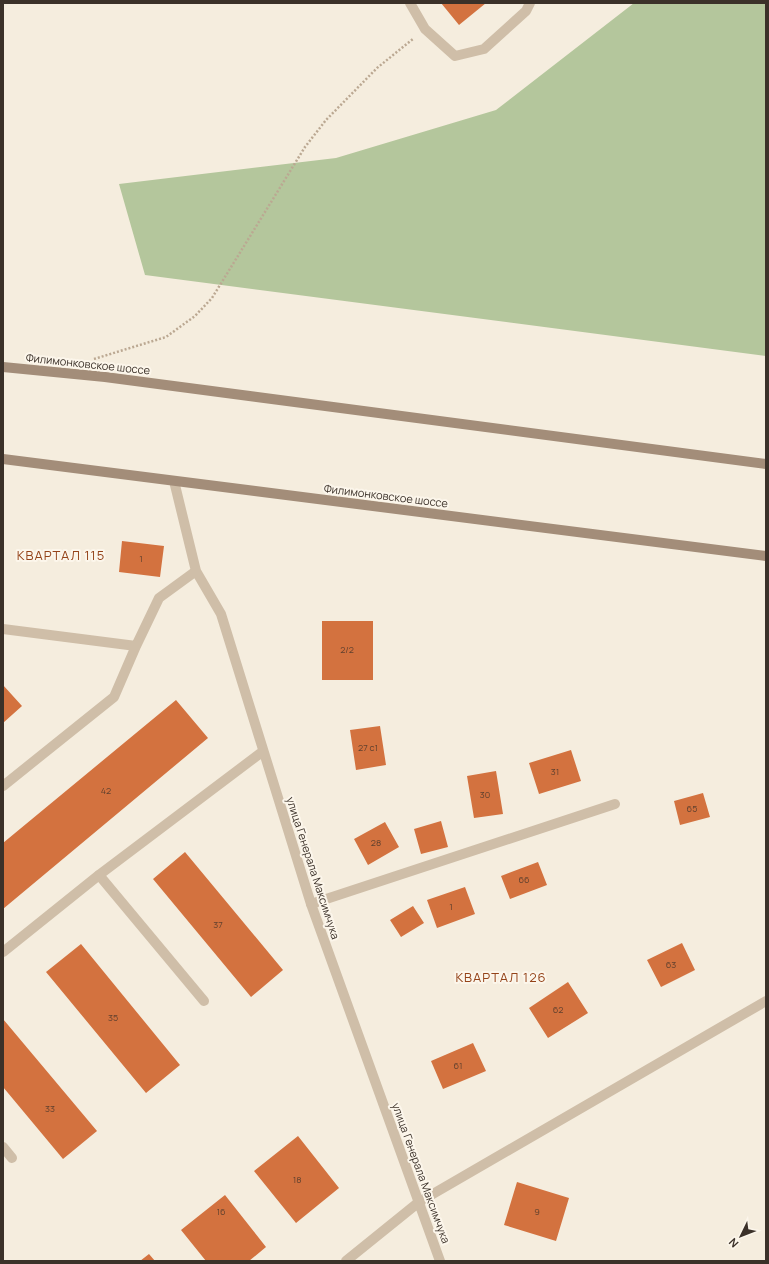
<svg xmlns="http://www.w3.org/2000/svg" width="769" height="1264" font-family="Manrope,sans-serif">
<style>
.green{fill:#b4c69c}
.building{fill:#d3723f}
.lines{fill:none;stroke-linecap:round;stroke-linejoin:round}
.path{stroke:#bba892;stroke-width:2.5;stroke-dasharray:2 2;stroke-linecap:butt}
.service{stroke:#cfbea8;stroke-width:10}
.minor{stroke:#cfbea8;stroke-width:10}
.secondary{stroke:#a38d79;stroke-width:10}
.labels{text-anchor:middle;stroke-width:4;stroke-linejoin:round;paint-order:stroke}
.number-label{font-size:9px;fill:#61412e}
.street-label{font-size:11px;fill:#3b3129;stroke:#fcf6eb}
.quarter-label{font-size:13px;letter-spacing:1px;fill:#944319;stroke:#fcf6eb}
</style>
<rect width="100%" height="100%" fill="#f5edde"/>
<path class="green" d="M634,3H766V356L145,275L119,184L336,158L496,110Z"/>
<path class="building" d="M441,3H486L459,25Z
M122,541L164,546L160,577L119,572Z
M322,621H373V680H322Z
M3,685L22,706L3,723Z
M176,700L208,738L3,909V843Z
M380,726L386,765L356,770L350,730Z
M571,750L581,781L539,794L529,763Z
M496,771L503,814L474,818L467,776Z
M703,793L710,817L680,825L674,801Z
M441,821L448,847L421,854L414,829Z
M385,822L399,847L368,865L354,839Z
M185,852L283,970L251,997L153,879Z
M538,862L547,885L510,899L501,876Z
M465,887L475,914L437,928L427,900Z
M413,906L424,923L401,937L390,920Z
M682,943L695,970L661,987L647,960Z
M81,944L180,1065L146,1093L46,972Z
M568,982L588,1013L548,1038L529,1008Z
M3,1019L97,1131L63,1159L3,1087Z
M473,1043L486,1071L443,1089L431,1061Z
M298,1136L339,1188L296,1223L254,1171Z
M517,1182L569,1198L556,1241L504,1225Z
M225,1195L266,1247L249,1261H206L181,1230Z
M149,1254L155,1261H140Z"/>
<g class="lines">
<path class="path" d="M94,359L166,337L195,316L212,298L305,147L326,120L377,68L413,39"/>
<path class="service" d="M410,3L425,29L455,56L484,49L526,11L530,3
M99,875L204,1001
M311,904L615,804
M3,1147L12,1158
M419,1202L766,1001"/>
<path class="minor" d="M174,481L196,571L221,614L311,904L440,1261
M3,629L136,646L159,598L196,571
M3,786L114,697L136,646
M3,952L99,875L262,752
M346,1261L419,1202"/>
<path class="secondary" d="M3,367L105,377L766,464
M3,459L766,556"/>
</g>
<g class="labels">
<g class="number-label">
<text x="141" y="562">1</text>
<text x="347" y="653">2/2</text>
<text x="368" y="751">27 с1</text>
<text x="555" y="775">31</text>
<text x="106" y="794">42</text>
<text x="485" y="798">30</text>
<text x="692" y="812">65</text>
<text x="376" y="846">28</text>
<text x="524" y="883">66</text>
<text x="451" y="910">1</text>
<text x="218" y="928">37</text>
<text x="671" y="968">63</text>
<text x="558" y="1013">62</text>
<text x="113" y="1021">35</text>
<text x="458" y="1069">61</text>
<text x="50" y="1112">33</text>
<text x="297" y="1183">18</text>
<text x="221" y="1215">16</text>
<text x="537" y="1215">9</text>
</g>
<g class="street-label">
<text transform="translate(88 364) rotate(6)" y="4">Филимонковское шоссе</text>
<text transform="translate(386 496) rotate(7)" y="4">Филимонковское шоссе</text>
<text transform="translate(313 868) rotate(72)" y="4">улица Генерала Максимчука</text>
<text transform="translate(421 1173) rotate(70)" y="4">улица Генерала Максимчука</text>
</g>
<g class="quarter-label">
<text x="61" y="560">КВАРТАЛ 115</text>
<text x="501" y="982">КВАРТАЛ 126</text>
</g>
</g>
<rect width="769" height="1264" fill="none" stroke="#3b3129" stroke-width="8"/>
<g transform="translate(741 1236) rotate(227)" stroke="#fcf6eb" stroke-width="3" paint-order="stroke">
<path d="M0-3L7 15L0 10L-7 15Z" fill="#3b3129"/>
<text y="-6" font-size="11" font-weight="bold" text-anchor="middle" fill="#3b3129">N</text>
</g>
</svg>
